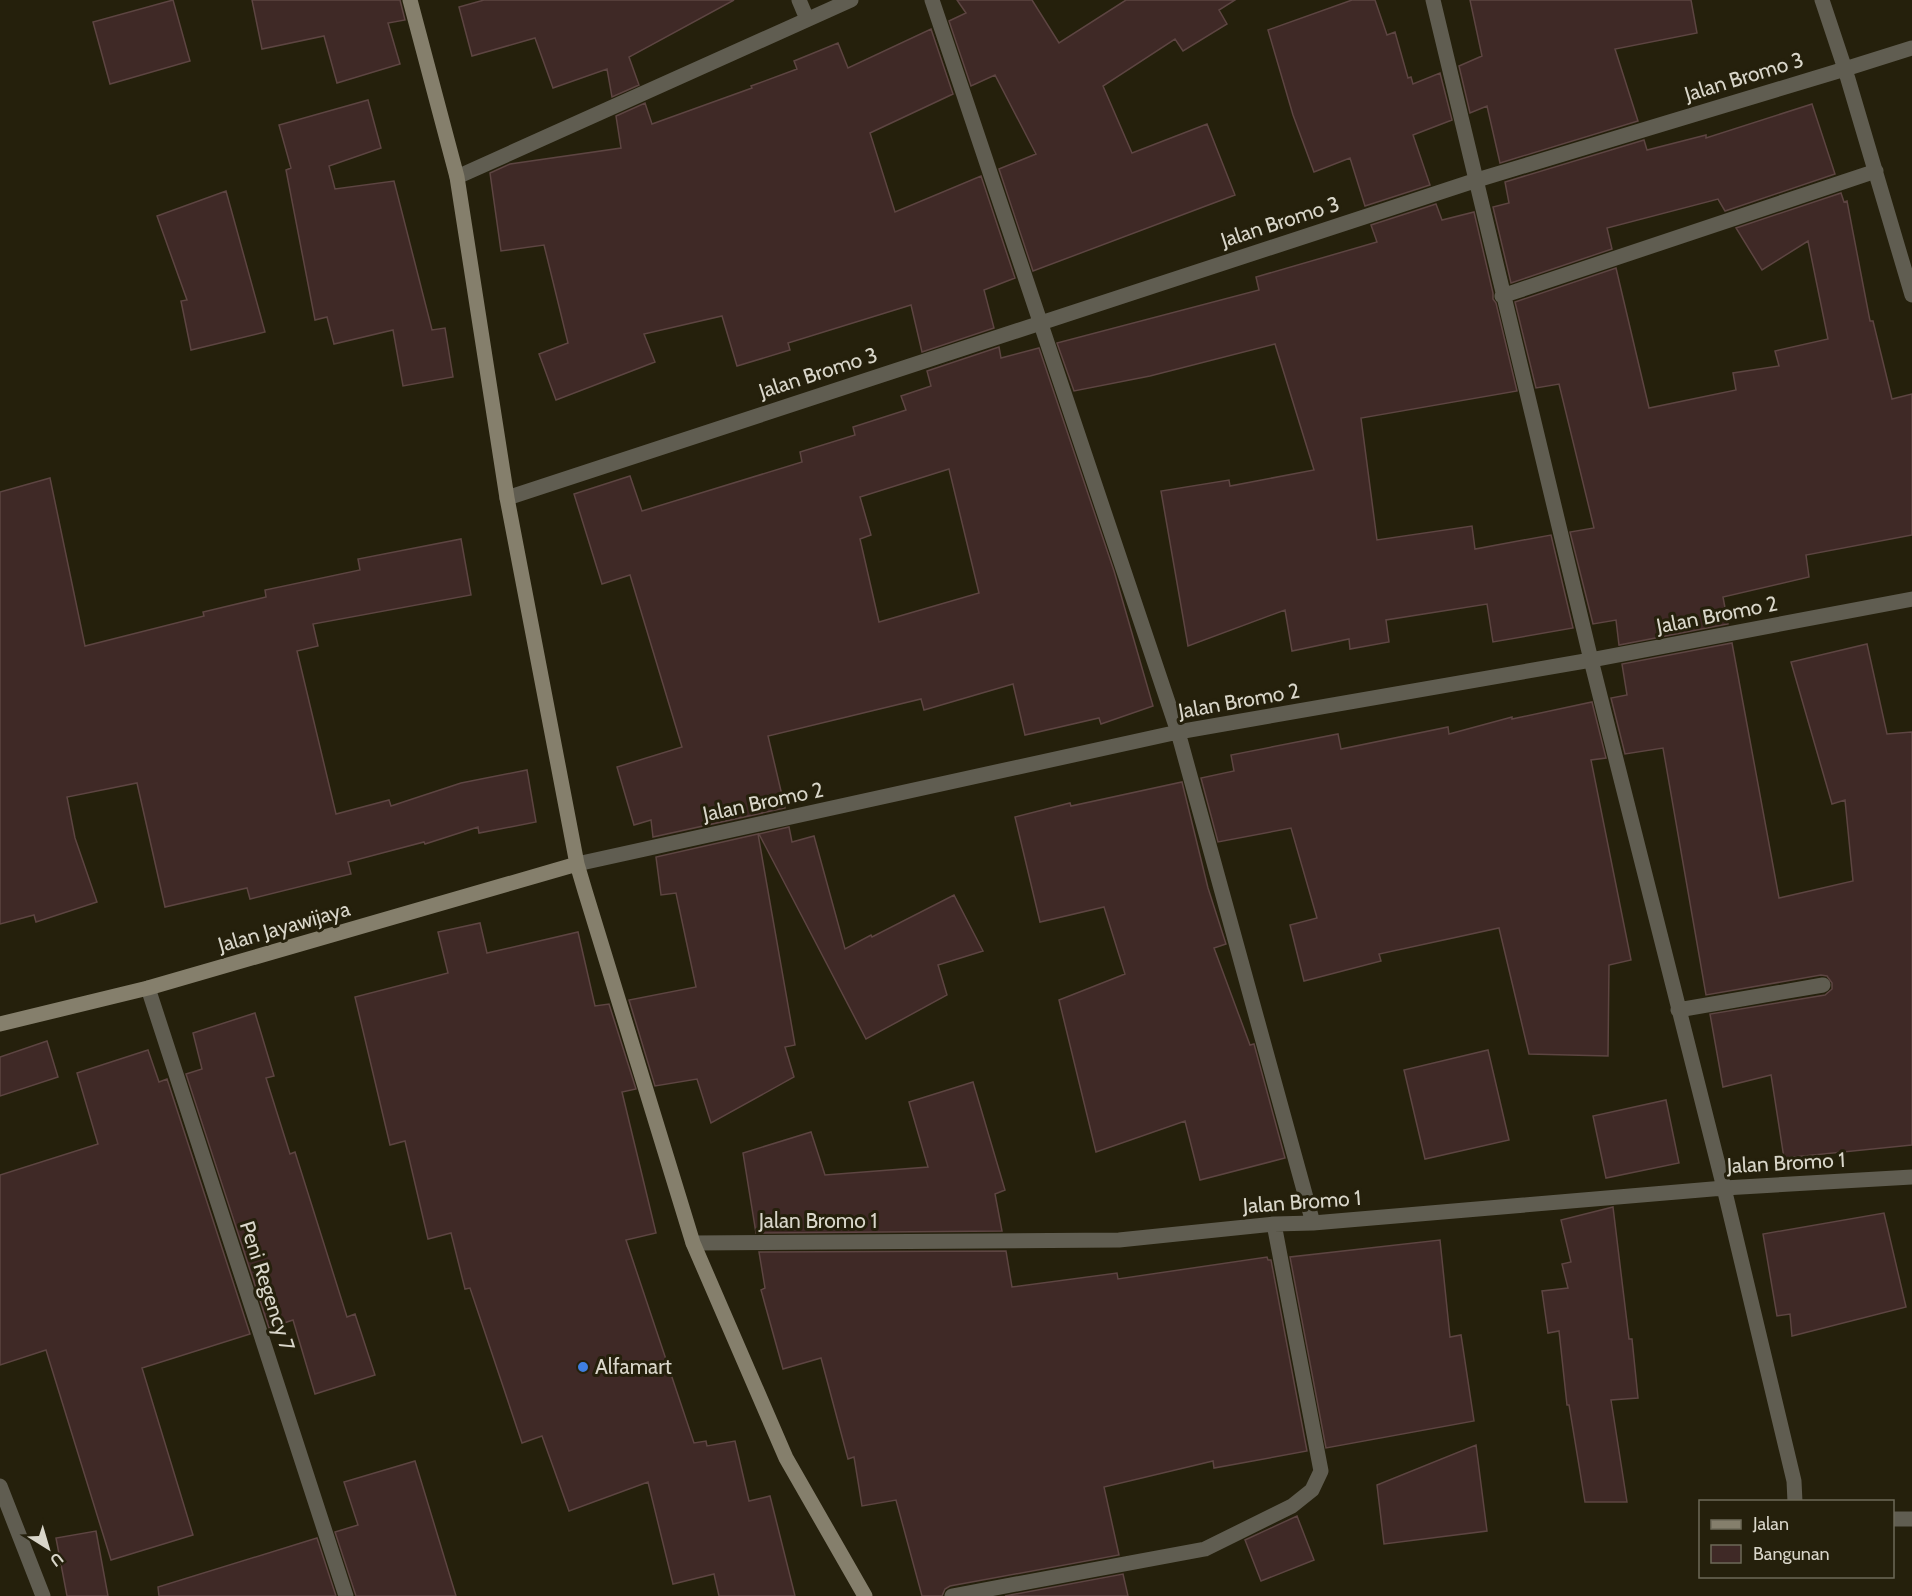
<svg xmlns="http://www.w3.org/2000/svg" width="1912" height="1596" font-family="Cabin,sans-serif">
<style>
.building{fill:#3f2926;stroke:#5d4542;stroke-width:1.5;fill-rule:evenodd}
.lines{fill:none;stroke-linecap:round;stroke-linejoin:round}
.minor{stroke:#605d51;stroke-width:15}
.secondary{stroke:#857f6c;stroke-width:15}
.shop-dot{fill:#3f7fe0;stroke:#25200c;stroke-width:2}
.labels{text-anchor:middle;stroke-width:6;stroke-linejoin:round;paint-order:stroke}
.street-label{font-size:21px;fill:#d9d6ca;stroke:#25200c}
.poi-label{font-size:21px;fill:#d9d6ca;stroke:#25200c;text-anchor:start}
</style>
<rect width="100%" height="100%" fill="#25200c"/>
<path class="building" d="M173,0L190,61L110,84L93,22Z
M252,0H400L405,20L388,23L400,64L337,83L324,36L262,49Z
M484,0H734L629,57L639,85L612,97L607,69L553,88L535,38L472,56L459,7Z
M957,0H1032L1059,43L1126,0H1235L1219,10L1227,24L1183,51L1175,39L1103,86L1132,153L1207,124L1235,195L1033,271L999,169L1036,154L995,75L971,86L949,21L966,13Z
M1352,0H1375L1387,35L1395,32L1408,78L1411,77L1413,84L1440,73L1452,120L1413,135L1430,185L1365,206L1350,158L1314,172L1293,115L1268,30Z
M1470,0H1691L1697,33L1615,49L1638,121L1500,163L1487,106L1470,113L1459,66L1482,56Z
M931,29L953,94L870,133L895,212L981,176L1015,278L984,290L994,328L922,352L911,305L788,343L790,350L737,366L722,316L644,334L655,362L556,400L539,354L568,343L544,245L501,251L490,173L510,164L621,148L616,116L645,103L652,124L752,88L751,86L797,69L794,61L838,43L848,68Z
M368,100L381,148L329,166L335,189L394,181L432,330L445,328L453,377L403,386L393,330L334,344L327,317L315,320L286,170L291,168L279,125Z
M1812,104L1835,174L1725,211L1718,199L1607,228L1612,249L1511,283L1493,207L1509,203L1505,182L1644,140L1647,150L1706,135V138Z
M226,191L265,332L191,350L181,301L187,300L157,216Z
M1841,193L1844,202L1847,201L1870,321H1873L1892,399L1912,394V535L1806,555L1809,577L1723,597L1728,624L1619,645L1616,620L1593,624L1570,532L1594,528L1559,384L1536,388L1515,302L1616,268L1649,408L1736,390L1733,373L1779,366L1775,351L1828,339L1808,241L1762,270L1736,228Z
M1436,204L1442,220L1474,212L1493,293V299L1496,303L1517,391L1361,418L1377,540L1472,526L1475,549L1551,535L1573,628L1493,642L1487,604L1386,620L1389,642L1350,649L1349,639L1292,651L1285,610L1188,646L1161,491L1229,480L1230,486L1314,470L1275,344L1150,376L1074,391L1057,343L1259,290L1256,277L1377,242L1371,225Z
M999,347L1001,358L1039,348L1114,571L1153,706L1101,724L1099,718L1025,735L1013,684L924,710L921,699L768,736L785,808L653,837L651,820L634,825L617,767L682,747L630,575L602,584L574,494L630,476L642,511L802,462L800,452L855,435L853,427L906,410L901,396L931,386L927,371ZM949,469L979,593L879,622L860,539L871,535L860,497Z
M50,478L85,646L204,616L203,612L266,597L265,590L360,570L358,559L461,539L471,595L313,624L318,646L297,651L336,814L389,800L391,806L461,783L527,770L536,822L479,833L478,827L425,844L424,842L348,862L351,874L250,899L247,888L165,907L137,783L67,797L75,838L97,902L36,922L34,915L0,924V492Z
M1732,643L1779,898L1853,881L1845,800L1832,804L1791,662L1867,644L1887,734L1912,732V1145L1784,1158L1771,1075L1723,1087L1710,1014L1825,995L1832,989V983L1827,976L1821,975L1706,995L1663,748L1625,754L1611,698L1627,695L1622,664Z
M1592,702L1606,758L1591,760L1631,960L1609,965L1608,1056L1529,1054L1499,928L1379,954L1381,961L1304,981L1290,925L1317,918L1291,828L1218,842L1201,778L1234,771L1231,755L1338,734L1341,749L1448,727L1449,734L1512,717V719Z
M1182,782L1208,888L1226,944L1214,948L1250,1045L1254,1044L1285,1158L1200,1180L1185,1121L1096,1152L1059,1000L1125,974L1104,907L1040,922L1015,817L1070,803L1071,806Z
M789,827L792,842L814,836L845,949L871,935L872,937L954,895L983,951L938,965L947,995L866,1039L759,834Z
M758,834L795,1045L785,1047L794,1077L711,1123L697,1079L655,1086L629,1000L696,987L676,893L661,895L656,857Z
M480,923L487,953L578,932L595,1006L609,1004L636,1089L622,1092L656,1233L626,1240L694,1443L706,1441L707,1446L735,1441L749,1501L770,1496L795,1596H719L714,1574L673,1584L648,1482L569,1511L542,1436L522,1443L470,1288L465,1289L451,1233L428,1239L405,1141L390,1145L355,997L448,973L438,932Z
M255,1013L274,1076L266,1078L290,1154L295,1152L347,1317L355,1314L375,1375L315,1394L293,1320L269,1328L186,1074L202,1069L193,1033Z
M47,1041L58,1077L0,1096V1057Z
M148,1050L159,1082L167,1079L250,1334L142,1368L193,1535L111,1560L46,1350L0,1365V1175L98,1144L77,1073Z
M1488,1050L1509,1140L1425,1159L1404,1070Z
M973,1082L1005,1190L995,1194L1002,1231L756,1233L743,1153L811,1132L825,1175L928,1167L909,1102Z
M1666,1100L1679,1163L1606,1178L1593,1116Z
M1613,1207L1629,1339H1632L1638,1398L1611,1400L1627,1502H1585L1569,1405H1567L1559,1331L1548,1333L1542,1291L1568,1288L1562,1264L1571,1262L1561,1220Z
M1884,1213L1906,1307L1792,1336L1790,1314L1777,1316L1763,1234Z
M1440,1240L1450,1337L1461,1335L1474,1421L1326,1448L1290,1257Z
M1006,1251L1012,1287L1117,1273L1118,1279L1267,1257L1268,1260H1271L1307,1451L1214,1468L1213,1461L1104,1487L1119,1555L950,1586L945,1589L942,1596H922L896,1500L862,1506L854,1457L848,1459L821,1358L783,1369L761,1290L765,1288L759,1252Z
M1476,1445L1487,1531L1384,1544L1377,1485Z
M415,1461L456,1596H356L335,1532L358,1525L344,1482Z
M1297,1516L1314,1560L1261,1581L1245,1540Z
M96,1531L108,1596H67L56,1538Z
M317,1538L336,1596H159L158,1587Z
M1123,1574L1128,1596H1005Z"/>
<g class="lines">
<path class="minor" d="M799,0L807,19
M932,0L1178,732L1313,1223
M1433,0L1591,660L1724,1188L1794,1481L1795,1502
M1822,0L1845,69L1912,48
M457,177L851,0
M1502,296L1876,171
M507,498L1477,180L1845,69L1912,295
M577,864L1178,732L1591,660L1912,599
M148,988L346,1596
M1678,1010L1823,985
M693,1243L1119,1240L1274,1224L1313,1223L1724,1188L1912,1177
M0,1486L43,1596
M1892,1519H1912
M952,1596L1205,1549L1292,1506L1312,1490L1321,1471L1274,1224"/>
<path class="secondary" d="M410,0L457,177L507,498L577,864L585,891L693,1243L786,1458L865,1596
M0,1024L148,988L577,864"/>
</g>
<circle class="shop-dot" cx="583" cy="1367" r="6"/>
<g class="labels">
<g class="street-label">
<text transform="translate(1744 77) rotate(-17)" y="7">Jalan Bromo 3</text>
<text transform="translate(1280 222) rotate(-18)" y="7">Jalan Bromo 3</text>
<text transform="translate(818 373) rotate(-18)" y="7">Jalan Bromo 3</text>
<text transform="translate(1717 615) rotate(-11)" y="7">Jalan Bromo 2</text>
<text transform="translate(1239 701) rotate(-10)" y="7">Jalan Bromo 2</text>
<text transform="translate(763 802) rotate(-12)" y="7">Jalan Bromo 2</text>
<text transform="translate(284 927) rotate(-16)" y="7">Jalan Jayawijaya</text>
<text transform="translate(1786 1163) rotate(-3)" y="7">Jalan Bromo 1</text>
<text transform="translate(1302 1202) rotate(-4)" y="7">Jalan Bromo 1</text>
<text x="818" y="1228">Jalan Bromo 1</text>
<text transform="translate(267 1286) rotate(72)" y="7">Peni Regency 7</text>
</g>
<g class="poi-label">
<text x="595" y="1374">Alfamart</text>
</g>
</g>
<rect x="1699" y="1500" width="195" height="78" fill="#25200c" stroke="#6d6958" stroke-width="1.5"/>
<rect x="1711" y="1520" width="30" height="9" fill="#857f6c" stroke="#6d6958" stroke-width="1.5"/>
<text x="1753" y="1530" font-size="18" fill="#d9d6ca">Jalan</text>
<rect x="1711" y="1545" width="30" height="18" fill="#3f2926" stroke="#6d6958" stroke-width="1.5"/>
<text x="1753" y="1560" font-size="18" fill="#d9d6ca">Bangunan</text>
<g transform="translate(48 1548) rotate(143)" stroke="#25200c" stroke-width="4.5" paint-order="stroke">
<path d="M0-4.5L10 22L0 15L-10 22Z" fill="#d9d6ca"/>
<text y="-9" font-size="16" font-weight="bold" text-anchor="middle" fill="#d9d6ca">U</text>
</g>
</svg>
